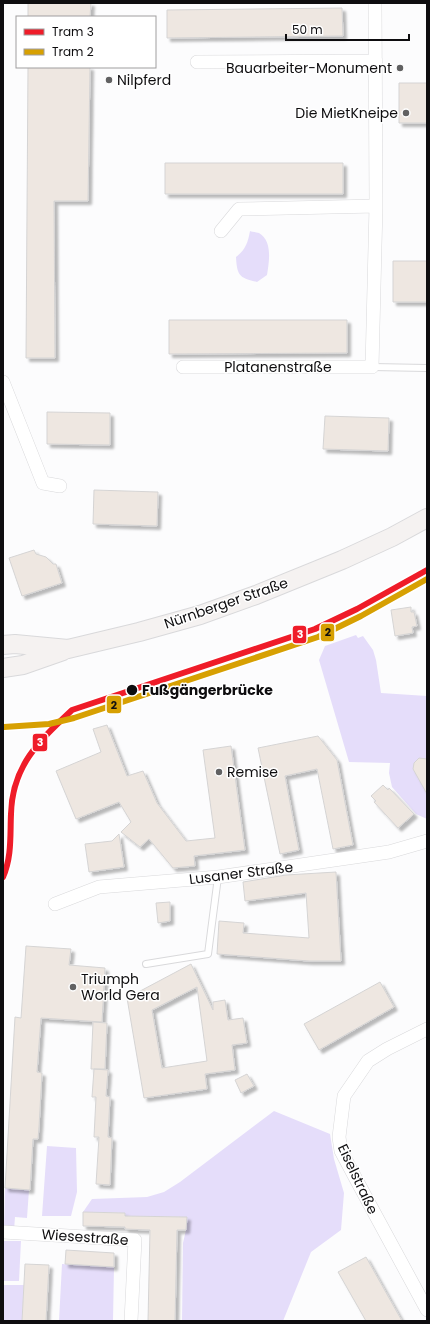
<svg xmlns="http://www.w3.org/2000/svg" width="430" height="1324" font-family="Poppins,sans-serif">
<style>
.green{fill:#e5ddfa}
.building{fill:#eee7e1;stroke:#d5d4d4;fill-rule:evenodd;filter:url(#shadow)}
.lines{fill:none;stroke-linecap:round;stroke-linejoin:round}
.service-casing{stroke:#d9d9db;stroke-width:8}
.minor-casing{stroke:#d9d9db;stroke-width:14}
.secondary-casing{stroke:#d9d9db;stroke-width:20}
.service{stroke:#fff;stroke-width:6}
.minor{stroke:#fff;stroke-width:13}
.secondary{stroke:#f5f2f1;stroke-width:18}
.tram-1-casing{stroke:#fff;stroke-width:9}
.tram-2-casing{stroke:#fff;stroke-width:9}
.tram-1{stroke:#ef1c29;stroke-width:6}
.tram-2{stroke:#d7a002;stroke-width:6}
.poi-dot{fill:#616162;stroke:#fff;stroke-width:1.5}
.stop-dot{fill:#0e0d0f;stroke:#fff;stroke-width:1.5}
.labels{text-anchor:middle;stroke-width:3;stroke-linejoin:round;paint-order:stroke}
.poi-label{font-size:14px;fill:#0e0d0f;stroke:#fff;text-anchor:start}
.street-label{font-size:14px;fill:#0e0d0f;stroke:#fff}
.stop-label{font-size:14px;font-weight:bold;fill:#0e0d0f;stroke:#fff;text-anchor:start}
.line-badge{stroke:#fff;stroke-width:1.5}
.badge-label{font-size:11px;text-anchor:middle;font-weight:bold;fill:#fff}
.pale-badge-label{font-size:11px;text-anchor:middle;font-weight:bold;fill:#111}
</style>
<defs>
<filter id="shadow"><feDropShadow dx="3.5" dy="3.5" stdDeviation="1" flood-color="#0004"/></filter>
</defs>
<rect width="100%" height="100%" fill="#fcfcfd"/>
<path class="green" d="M250,231C252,232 256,232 259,233C273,241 269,262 267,275L257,282C239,278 237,275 236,257C245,250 248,243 250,231Z
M356,635L358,638L363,636L373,650L376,660L381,693L427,696V819L416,814L392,787L389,773L390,763L349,762L319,660L325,646Z
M274,1111L330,1134L334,1159L344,1193L341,1230L311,1252L283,1321H182L183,1243L186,1230V1217L125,1216V1213L83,1212L92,1199L147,1197L164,1192L180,1182Z
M47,1146L76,1148L77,1192L71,1216H42Z
M5,1188L29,1190L27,1218L15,1217L14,1230L4,1229Z
M4,1241H21L19,1281H3Z
M62,1264L114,1267L113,1321H59Z
M3,1285H24L22,1321H3Z"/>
<path class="building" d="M28,3H91L90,17H28Z
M342,8L343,36L167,38V10Z
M28,67H90L88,201H54L55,358H26Z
M399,83H427V123H399Z
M165,163H343V194H165Z
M393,261H427V302H393Z
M169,320H347V353L169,354Z
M47,412L110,413V445L47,444Z
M325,416L389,418L388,451L323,449Z
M94,490L158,492L157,526L93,524Z
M34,550L36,554L46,557L53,564H56L62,583L22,596L9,558Z
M411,607V612H414L417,626L412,627L413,633L395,636L391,610Z
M107,725L127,776L143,771L157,803L186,841L215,838L203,750L231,746L245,850L194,856L195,866L173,868L149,839L140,847L121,832L131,822L119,802L76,819L56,771L101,752L93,729Z
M318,736L337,760L353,845L333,849L317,769L285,776L299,850L280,854L258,748Z
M419,758L427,759V794L413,769L414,763Z
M383,785L388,790L389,788L414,814L398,828L374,802L376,801L371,796Z
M119,834L124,867L89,872L85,844L112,841Z
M336,872L341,961H309L217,954L219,921L244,923L243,933L309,938L306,893L245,901L243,882L286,875Z
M170,902V921L158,923L156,903Z
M26,946L71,949L69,965L105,968L102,1022L41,1018L37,1072L42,1073L39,1127L38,1139H33L30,1190L5,1188L15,1017L21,1018Z
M191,964L213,1010V1002L225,1000L228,1020L243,1018L247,1043L232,1045L235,1070L205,1074L207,1089L144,1098L127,998ZM197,987L207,1061L162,1068L152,1010Z
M380,982L394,1007L319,1050L304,1024Z
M93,1022L107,1023L105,1069H91Z
M94,1069L108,1070L106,1096L110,1097L108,1137L112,1138L110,1185L96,1184L99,1137H94L96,1097H92Z
M247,1074L254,1086L241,1093L235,1080Z
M83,1212L125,1213V1216L187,1217L186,1230H177L175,1321H148L150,1230L125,1229V1227L83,1226Z
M66,1250L114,1253V1267L65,1264Z
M366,1257L402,1321H366L338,1272Z
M25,1264L49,1265L46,1321H22Z"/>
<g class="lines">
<g class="service-casing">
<path id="service" d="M372,367L427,368
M146,964L208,954L218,877"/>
</g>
<g class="minor-casing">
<path id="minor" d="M197,62L376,61
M221,231L239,209L376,206
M183,367H372L376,206L375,3
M3,382L43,483L60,486
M55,904L99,887L218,877L389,852L427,841
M427,1029L387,1049L368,1061L344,1096L339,1137L341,1151L357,1181L427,1310
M3,1232L135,1240L131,1321"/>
</g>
<g class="secondary-casing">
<path id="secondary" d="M3,645L15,644L68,649L139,632L200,615L256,595L342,560L392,537L427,518
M3,668L23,665L63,651"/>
</g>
<use href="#service" class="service"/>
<use href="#minor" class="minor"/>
<use href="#secondary" class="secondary"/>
<g class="tram-1-casing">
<path id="tram-1" d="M3,877C12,857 10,835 11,814C12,766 39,741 72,710L315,629L357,609L427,570"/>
</g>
<g class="tram-2-casing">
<path id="tram-2" d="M4,727L49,724L74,718L318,637L361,616L427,579"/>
</g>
<use href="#tram-1" class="tram-1"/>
<use href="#tram-2" class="tram-2"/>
</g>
<g class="poi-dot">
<circle cx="400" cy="68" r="4"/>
<circle cx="109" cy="80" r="4"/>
<circle cx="406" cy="113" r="4"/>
<circle cx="219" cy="772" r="4"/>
<circle cx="73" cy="987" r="4"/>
</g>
<circle class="stop-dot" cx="132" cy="690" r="6"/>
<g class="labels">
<g class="poi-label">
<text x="392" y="73" text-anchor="end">Bauarbeiter-Monument</text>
<text x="117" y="85">Nilpferd</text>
<text x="398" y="118" text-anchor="end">Die MietKneipe</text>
<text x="227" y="777">Remise</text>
<text x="81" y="984">Triumph<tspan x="81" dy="16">World Gera</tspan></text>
</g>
<g class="street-label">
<text x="278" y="372">Platanenstraße</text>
<text transform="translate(226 603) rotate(-19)" y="5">Nürnberger Straße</text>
<text transform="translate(241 873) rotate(-7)" y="5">Lusaner Straße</text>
<text transform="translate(358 1179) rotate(65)" y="5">Eiselstraße</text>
<text transform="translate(85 1237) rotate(4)" y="5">Wiesestraße</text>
</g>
<g class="stop-label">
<text x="142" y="695">Fußgängerbrücke</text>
</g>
</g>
<g class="line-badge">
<rect x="320" y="623" width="15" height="19" rx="4" fill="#d7a002"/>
<rect x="292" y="625" width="15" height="19" rx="4" fill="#ef1c29"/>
<rect x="106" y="695" width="16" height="19" rx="4" fill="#d7a002"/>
<rect x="32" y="733" width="16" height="19" rx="4" fill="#ef1c29"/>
</g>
<g class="badge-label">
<text x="300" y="638">3</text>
<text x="40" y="746">3</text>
</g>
<g class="pale-badge-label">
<text x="328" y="636">2</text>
<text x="114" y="709">2</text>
</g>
<rect width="430" height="1324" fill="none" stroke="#0e0d0f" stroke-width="8"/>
<rect x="16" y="16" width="140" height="52" fill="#ffffff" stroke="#9f9e9f"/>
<rect x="24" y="29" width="20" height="6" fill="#ef1c29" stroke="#9f9e9f"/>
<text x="52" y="36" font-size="12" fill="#0e0d0f">Tram 3</text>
<rect x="24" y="49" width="20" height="6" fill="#d7a002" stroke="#9f9e9f"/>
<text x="52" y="56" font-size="12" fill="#0e0d0f">Tram 2</text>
<path d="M286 34v6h123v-6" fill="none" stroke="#0e0d0f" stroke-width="2"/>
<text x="292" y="34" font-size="12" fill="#0e0d0f" stroke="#ffffff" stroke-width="3" paint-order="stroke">50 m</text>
</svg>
